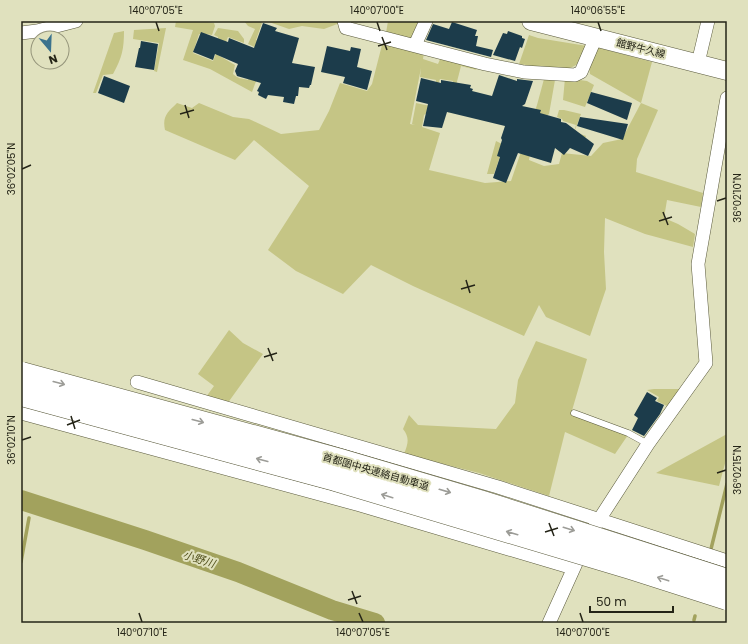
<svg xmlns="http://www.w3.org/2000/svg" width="748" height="644" font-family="Poppins,'Noto Sans JP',sans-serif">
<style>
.green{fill:#c5c585}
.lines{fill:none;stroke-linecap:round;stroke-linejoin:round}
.stream{stroke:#a2a25d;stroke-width:3.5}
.river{stroke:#a2a25d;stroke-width:20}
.building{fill:#1c3c4b}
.lane-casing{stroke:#5a5a3c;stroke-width:7}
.street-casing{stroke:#5a5a3c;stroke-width:14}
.secondary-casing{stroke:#5a5a3c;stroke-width:19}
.lane{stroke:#fff;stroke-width:6}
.street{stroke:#fff;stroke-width:13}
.secondary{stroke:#fff;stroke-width:18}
.highway-bridge-casing{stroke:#5a5a3c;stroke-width:23;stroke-linecap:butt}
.highway-bridge{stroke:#fff;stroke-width:22}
.oneway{stroke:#9c9c97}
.ticks{fill:none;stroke:#242417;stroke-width:1.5}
.labels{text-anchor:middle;stroke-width:4;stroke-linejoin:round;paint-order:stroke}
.street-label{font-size:10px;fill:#242417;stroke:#e0e1be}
.water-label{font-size:11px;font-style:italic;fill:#52511d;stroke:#e0e1be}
.neatline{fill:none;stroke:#242417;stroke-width:1.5}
.ticks-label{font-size:10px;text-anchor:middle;fill:#242417}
</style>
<rect width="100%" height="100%" fill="#e0e1be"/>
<path class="green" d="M176,21H207V22L214,23L215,26L212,35L207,34L206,36L199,34L193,53L213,61L221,41L218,40V37L214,35L218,28L238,31L244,39V43L228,37L223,49L220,48L218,55L235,65L233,74C238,79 241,78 248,80L254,65L261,68L252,92L210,69L183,60L193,30L175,27Z
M244,21H259L262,23L256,40L271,45L261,50L248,44L255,29L248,26Z
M269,21H340V23L324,29L302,26L289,29L269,22Z
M388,21H421L411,39L386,33Z
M166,28L157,72L154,71L159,43L133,39L134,30Z
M124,31C124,49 122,58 113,74L103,75L96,93H93L114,33Z
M529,35L538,38L587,46C584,51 581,62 576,65C563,74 534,66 519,64Z
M383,41L424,52L423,59L438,64L441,57L473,66L477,70L461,66L449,113L448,112L453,81L440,79L438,84H436V80L420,77L421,68L410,124L415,125L412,124L416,103L435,107L424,115L422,127L440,133L429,170L485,183L511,181L537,105L544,79L555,80L549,114C536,123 532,144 529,160L544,166L559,164L562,153L591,156L603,143L622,139L641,103L590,74L589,67L596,47L652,62L641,103L658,110L637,159L636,172L703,193L701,207L667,200L664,218L678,224L695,234L693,247L645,234L605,218L604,252L606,289L590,336L546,317L539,305L524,336L413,286L371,265L343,294L296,271L268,250L309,186L254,140L235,160L165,130C162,116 168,112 177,103L192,108L199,103L233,117L249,119L281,134L319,130L329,111L340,83L367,91L372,84Z
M565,78L587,81L594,85L585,107L563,100Z
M559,110H564L581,114L575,130L578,133L586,136L580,151L572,139L576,125L563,121L562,119L557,117Z
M496,141L504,145L494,174H487Z
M229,330L243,343L263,354L227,404L206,397L214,386L198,374Z
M536,341L587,359L571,414L628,435L615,454L565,432L549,496L479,473L404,454C408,444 410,438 403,429L409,415L418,425L496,429L515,403L518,380Z
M654,389H682L669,407L657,401L659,397L647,390Z
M727,434V456L719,486L656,473Z"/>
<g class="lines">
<path class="stream" d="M31,505V503
M711,549L727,484
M21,562L29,518
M694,620L695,616"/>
<path class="river" d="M21,500L145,540L238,572L332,610L375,623"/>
</g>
<path class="building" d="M452,22L477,30L475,36H478L476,46L493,50L491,57L426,40L433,24L449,29Z
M263,23L277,28L275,31L299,38L292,63L315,67L311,85H310L309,88L299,87L298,96H296L294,104L283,102L284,97L268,95L266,99L258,95L259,92L257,91L261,83L237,76L235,71L238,64L215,54L213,60L193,52L201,32L228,42L229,38L254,48Z
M508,31L522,36V38L525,39L522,48L520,47L515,61L493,55L503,33L507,34Z
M141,41L158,44L154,70L135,67L139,48H140Z
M327,46L350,51L351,47L361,49L357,67L372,71L367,90L343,83L345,77L321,72Z
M499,75L517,81V79L533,81L525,104L522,106L541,110L540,113L561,119V122L566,123L594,144L588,156L570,148L564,155L555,148L551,163L518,153L506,183L493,178L500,157L497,156L502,140L501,138L505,126L447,112L442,128L423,126L428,104L416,101L421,78L441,83V80L471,85L470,88L473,89L472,91L492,96Z
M104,76L130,86L124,103L98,93Z
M591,92L632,103L627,120L587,103Z
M580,117L628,124L623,140L577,126Z
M647,392L657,398L655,401L664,405L660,414L644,436L632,430L638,418L634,415Z"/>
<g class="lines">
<g class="lane-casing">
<path id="lane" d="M574,413L628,433L648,444"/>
</g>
<g class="street-casing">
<path id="street" d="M344,21L346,28L485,64L524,72L575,75L581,72L593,44L595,37
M21,33L37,31L76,21
M415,45L426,21
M698,63L708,21
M137,382L498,487L727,561
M21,413L360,505L573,568
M595,526L648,444L706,363L698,264L727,98
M549,623L577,561"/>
</g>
<g class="secondary-casing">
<path id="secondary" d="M531,21L727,71"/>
</g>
<use href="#lane" class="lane"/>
<use href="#street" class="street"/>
<use href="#secondary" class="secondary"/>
<g class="highway-bridge-casing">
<path id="highway-bridge" d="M22,373L341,460L483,502L727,580
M21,395L335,480L630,568L727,599"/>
</g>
<use href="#highway-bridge" class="highway-bridge"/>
</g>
<defs><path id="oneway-shaft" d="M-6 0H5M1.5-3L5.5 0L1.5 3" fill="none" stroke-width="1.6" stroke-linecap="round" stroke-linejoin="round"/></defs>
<g class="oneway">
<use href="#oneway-shaft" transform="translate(59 383) rotate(15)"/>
<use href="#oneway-shaft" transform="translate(198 421) rotate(15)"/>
<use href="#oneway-shaft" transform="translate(262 460) rotate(-165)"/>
<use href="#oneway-shaft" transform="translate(445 491) rotate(16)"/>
<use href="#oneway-shaft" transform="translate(387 496) rotate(-163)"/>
<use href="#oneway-shaft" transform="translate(569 529) rotate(17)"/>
<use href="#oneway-shaft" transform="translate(512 533) rotate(-164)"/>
<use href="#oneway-shaft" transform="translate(663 579) rotate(-162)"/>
</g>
<path class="ticks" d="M156,22L159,31M377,22L380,31M598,22L601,31M382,37L387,50M378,46L391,42M185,105L189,118M180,114L194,110M22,169L31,165M717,201L726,198M663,212L668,225M659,221L672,217M466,280L470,293M461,289L475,285M268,348L273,361M264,357L277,353M71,416L75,429M67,425L80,420M22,440L31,437M717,473L726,470M549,523L554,536M545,532L558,528M352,591L357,604M348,600L361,596M139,613L142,622M359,613L363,622M580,613L583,622"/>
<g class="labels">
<g class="street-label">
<text transform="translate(641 48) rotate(14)" y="4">館野牛久線</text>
<text transform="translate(376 471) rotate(16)" y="4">首都圏中央連絡自動車道</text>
</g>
<g class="water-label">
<text transform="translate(199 559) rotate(18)" y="4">小野川</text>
</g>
</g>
<rect width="748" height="644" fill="none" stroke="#e0e1be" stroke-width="44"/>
<g transform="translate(50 50) rotate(161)"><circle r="19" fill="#e0e1be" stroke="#95957b"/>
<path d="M0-3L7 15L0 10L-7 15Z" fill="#3b728d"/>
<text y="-6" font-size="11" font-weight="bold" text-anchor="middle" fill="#242417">N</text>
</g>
<path d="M590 606v6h83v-6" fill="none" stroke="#242417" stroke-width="2"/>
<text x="596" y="606" font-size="12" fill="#242417" stroke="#e0e1be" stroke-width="3" paint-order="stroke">50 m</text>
<rect x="22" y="22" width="704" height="600" class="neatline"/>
<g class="ticks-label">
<text x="156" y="14">140°07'05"E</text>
<text x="377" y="14">140°07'00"E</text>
<text x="598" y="14">140°06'55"E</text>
<text transform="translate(11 169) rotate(-90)" y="4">36°02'05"N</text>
<text transform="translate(737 198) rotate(-90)" y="4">36°02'10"N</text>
<text transform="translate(11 440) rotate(-90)" y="4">36°02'10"N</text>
<text transform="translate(737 470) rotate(-90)" y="4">36°02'15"N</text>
<text x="142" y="636">140°07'10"E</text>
<text x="363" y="636">140°07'05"E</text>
<text x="583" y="636">140°07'00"E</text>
</g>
</svg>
